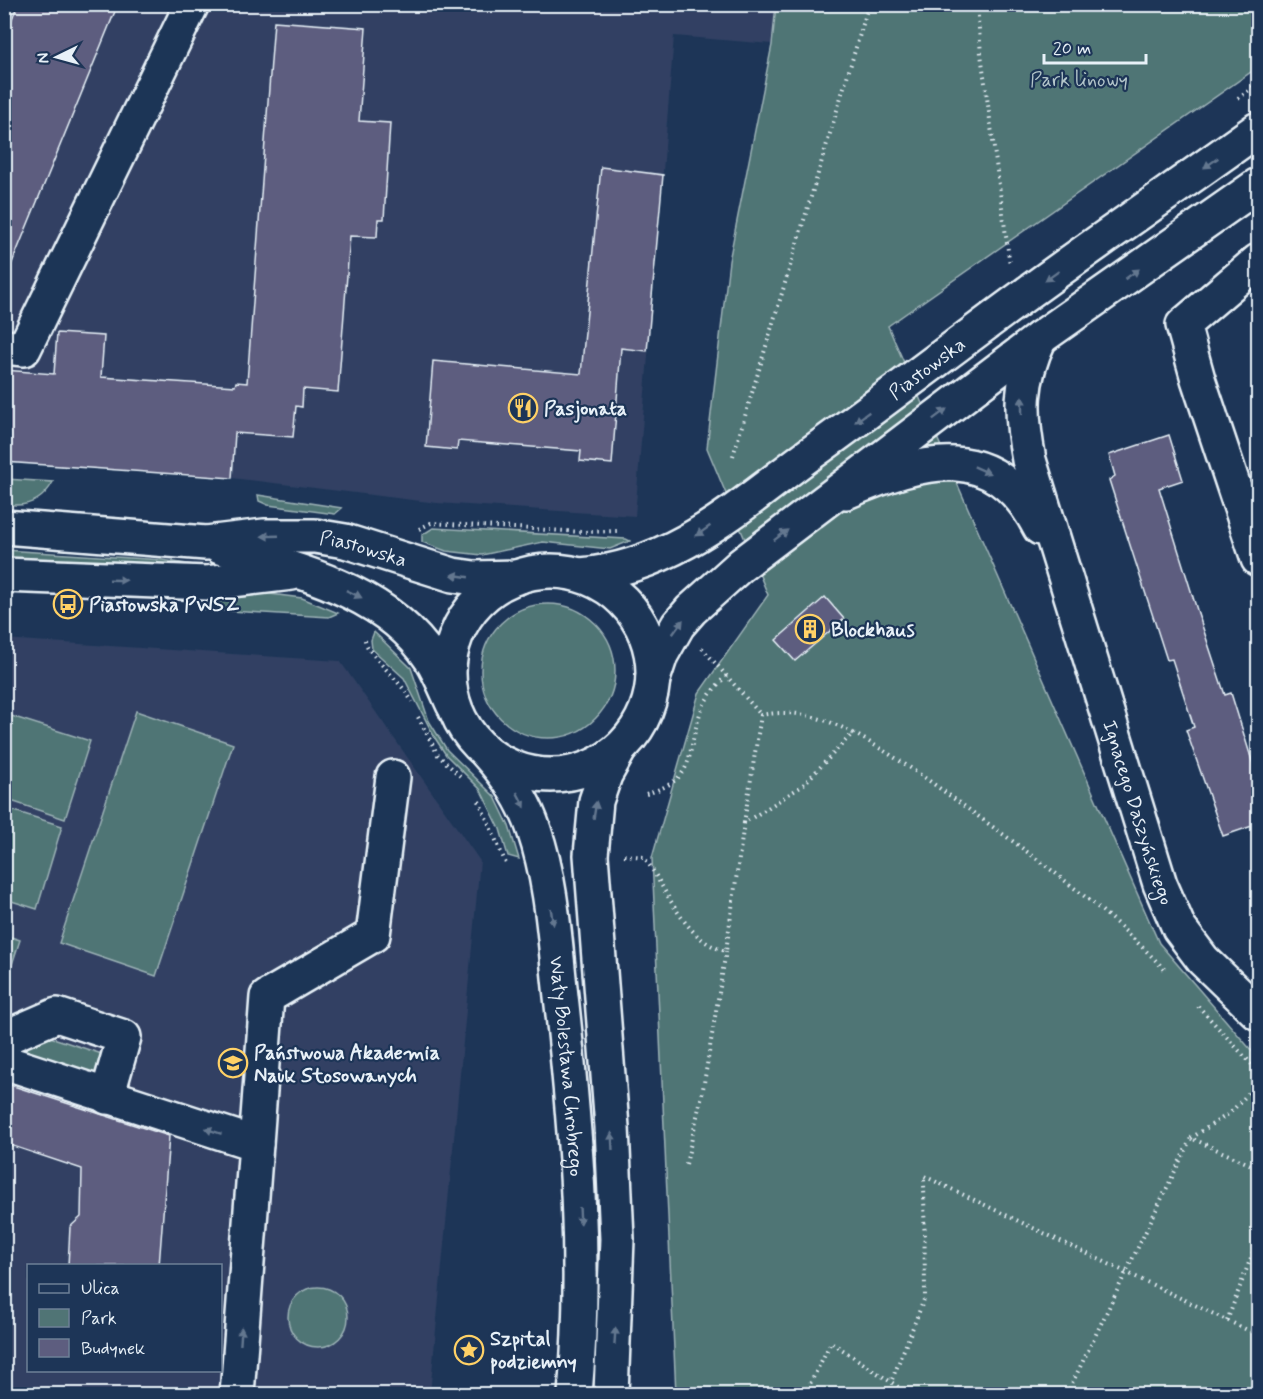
<svg xmlns="http://www.w3.org/2000/svg" width="1263" height="1399" font-family="Mynerve,sans-serif">
<style>
.built{fill:#304163;fill-rule:evenodd}
.green{fill:#507475;stroke:#9cb2b6;stroke-width:1.5}
.building{fill:#5d5d7f;stroke:#e8f1f8;stroke-width:1.5}
.lines{fill:none;stroke-linecap:round;stroke-linejoin:round}
.minor-casing{stroke:#e8f1f8;stroke-width:38}
.major-casing{stroke:#e8f1f8;stroke-width:38}
.path{stroke:#e8f1f8;stroke-width:4;stroke-dasharray:1.5 4.5;stroke-linecap:butt}
.minor{stroke:#1d3557;stroke-width:33}
.major{stroke:#1d3557;stroke-width:33}
.oneway{fill:#64778f}
.labels{text-anchor:middle;stroke-width:4.5;stroke-linejoin:round;paint-order:stroke}
.park-label{font-size:20px;fill:#b3c5ca;stroke:#1d3557}
.street-label{font-size:20px;fill:#e8f1f8;stroke:#1d3557}
.poi-label{font-size:20px;font-weight:bold;fill:#e8f1f8;stroke:#1d3557;text-anchor:start}
</style>
<rect width="100%" height="100%" fill="#1d3557"/>
<filter id="ink" filterUnits="userSpaceOnUse"><feTurbulence type="fractalNoise" baseFrequency=".0167" numOctaves="2"/><feDisplacementMap in="SourceGraphic" scale="12" xChannelSelector="R" yChannelSelector="G"/><feConvolveMatrix kernelMatrix="1 2 1 2 8 2 1 2 1" color-interpolation-filters="sRGB"/></filter>
<g filter="url(#ink)">
<path class="built" d="M4,5H776L772,44L674,36L635,516L437,503L232,478L5,462Z
M4,639L340,661L480,861L430,1394H5ZM28,1266H220V1370H28Z"/>
<path class="green" d="M776,5H1258V67L888,326L1159,943L1258,1058V1394H676L652,858L699,693L768,595L707,448L729,261L772,45Z
M4,479H5L53,482C42,502 26,508 5,504Z
M258,495L342,508L335,514L268,505L259,501Z
M433,528L626,539L630,541L610,549L543,542L482,555L446,551L422,542V535Z
M4,550L162,560L213,568L5,558Z
M262,593L302,598L338,613L329,617L198,609V606L204,604Z
M481 671a67 67 0 1 1 134 0a67 67 0 1 1-134 0Z
M374,632L411,668L429,721L447,750L495,797L509,826L519,859L508,856L500,829L480,789L446,755L435,738L404,678L372,649L371,640Z
M136,711L233,744L156,976L59,943Z
M5,714L90,741L65,819L5,799Z
M5,808L62,826L37,909L5,899Z
M5,935L20,940L5,986L4,935Z
M44,1035L105,1055L103,1078L14,1054L15,1046Z
M288 1317a30 30 0 1 1 60 0a30 30 0 1 1-60 0Z"/>
<path class="building" d="M18,4H118L5,280L4,38Z
M274,21L366,28L359,121L390,123L384,219H378L377,237L350,236L338,392L303,389L302,407L296,406L293,437L235,433L232,478L4,462V370L54,374L57,333L104,336L101,377L235,386L236,382L247,383Z
M601,167L663,175L647,351L621,348L612,464L580,461L581,451L458,441L457,450L426,447L433,361L581,374Z
M1169,435L1183,480L1159,488L1197,610L1225,695L1231,693L1258,780V824L1223,836L1186,730L1194,727L1172,659L1167,660L1109,480L1115,476L1109,455Z
M825,597L844,619L795,661L776,640Z
M4,1083L169,1136L159,1266H68L70,1227L81,1217L82,1169L4,1143Z"/>
<g class="lines">
<g class="minor-casing">
<g id="minor">
<path d="M1258,261L1183,325L1198,379L1258,559"/>
<path id="s1" d="M1040,338C1019,382 1020,413 1029,460L1160,884L1179,928L1203,960L1258,1013"/>
<path d="M4,347L24,349L192,4"/>
<path d="M846,492C923,459 994,438 1040,528"/>
<path id="s2" d="M4,527L206,543L264,536H315L345,541L453,575L474,578L518,577"/>
<path d="M220,547C294,570 385,589 431,659C440,673 446,689 453,704"/>
<path d="M4,575L207,583L292,573"/>
<path d="M4,1038L57,1015L124,1037L107,1097"/>
<path d="M4,1062L256,1144L237,1394"/>
<path d="M256,1144L267,997L373,935L393,777"/>
</g>
</g>
<g class="major-casing">
<g id="major">
<circle cx="551" cy="673" r="102"/>
<path id="s3" d="M581,575C674,567 738,507 810,454C881,403 951,349 1022,297C1100,240 1180,185 1258,129"/>
<path d="M653,679L661,655L678,625L691,610L741,565L1040,338L1258,185"/>
<path id="s4" d="M487,753C508,776 524,800 534,830C553,885 555,947 562,1005C576,1135 587,1263 575,1394"/>
<path d="M611,1394L617,1239L612,1127L591,855L596,801L605,775L619,750"/>
</g>
</g>
<path class="path" d="M977,4L981,54L1010,265
M1238,99L1258,83
M733,456L869,4
M419,529L431,523L582,532L617,531
M365,640C367,655 402,681 412,702
M702,648L761,715
M418,717L438,755L460,776
M646,794C697,778 685,760 699,717C704,700 714,688 727,675
M479,801L507,866
M744,823L761,715C795,709 823,717 853,733
M624,855L644,857C667,889 684,941 726,951L744,823L802,786L853,733C898,757 938,787 979,817C1045,864 1111,913 1167,972
M1198,1006L1258,1071
M1191,1138L1230,1113L1258,1083
M686,1164L702,1095L726,951
M1227,1321L1258,1239
M805,1394L831,1342L891,1382
M908,1394L891,1382L925,1297L924,1176L1258,1335
M1067,1394L1191,1138L1258,1168"/>
<use href="#minor" class="minor"/>
<use href="#major" class="major"/>
</g>
<defs><path id="oneway-solid" d="M-6-.8H1V-3.2L6.5 0L1 3.2V.8H-6Z" transform="scale(1.5)"/></defs>
<g class="oneway">
<use href="#oneway-solid" transform="translate(1211 163) rotate(145)"/>
<use href="#oneway-solid" transform="translate(1132 274) rotate(-35)"/>
<use href="#oneway-solid" transform="translate(1052 276) rotate(145)"/>
<use href="#oneway-solid" transform="translate(1022 405) rotate(-90)"/>
<use href="#oneway-solid" transform="translate(940 414) rotate(-37)"/>
<use href="#oneway-solid" transform="translate(862 417) rotate(144)"/>
<use href="#oneway-solid" transform="translate(982 470) rotate(24)"/>
<use href="#oneway-solid" transform="translate(703 531) rotate(145)"/>
<use href="#oneway-solid" transform="translate(781 535) rotate(-37)"/>
<use href="#oneway-solid" transform="translate(270 536) rotate(178)"/>
<use href="#oneway-solid" transform="translate(460 576) rotate(-172)"/>
<use href="#oneway-solid" transform="translate(118 580) rotate(2)"/>
<use href="#oneway-solid" transform="translate(354 594) rotate(26)"/>
<use href="#oneway-solid" transform="translate(678 627) rotate(-54)"/>
<use href="#oneway-solid" transform="translate(521 800) rotate(62)"/>
<use href="#oneway-solid" transform="translate(595 810) rotate(-81)"/>
<use href="#oneway-solid" transform="translate(552 917) rotate(82)"/>
<use href="#oneway-solid" transform="translate(213 1131) rotate(-162)"/>
<use href="#oneway-solid" transform="translate(612 1141) rotate(-93)"/>
<use href="#oneway-solid" transform="translate(580 1216) rotate(87)"/>
<use href="#oneway-solid" transform="translate(241 1336) rotate(-86)"/>
<use href="#oneway-solid" transform="translate(615 1336) rotate(-86)"/>
</g>
</g>
<defs>
<g id="restaurant-ring" transform="scale(1.5)"><circle r="9.5" fill="#1d3557" stroke="#ffd166" stroke-width="1.5"/><path d="M-5-6h1v4h1v-4h1v4h1v-4h1v5L-1.5 .5V6h-2V.5L-5-1ZM5-6V6H3V1.5H1.5Q1.5-4 5-6Z" fill="#ffd166"/></g>
<g id="bus-ring" transform="scale(1.5)"><circle r="9.5" fill="#1d3557" stroke="#ffd166" stroke-width="1.5"/><path d="M-5-6H5V4H4V6H2V4H-2V6H-4V4H-5ZM-3.5-4V0h7V-4ZM-3.5 1.2v1.5H-2V1.2ZM2 1.2v1.5H3.5V1.2Z" fill="#ffd166"/></g>
<g id="building-ring" transform="scale(1.5)"><circle r="9.5" fill="#1d3557" stroke="#ffd166" stroke-width="1.5"/><path d="M-4-6H4V6H1V3H-1V6H-4ZM-2.5-4.3h1.7v1.8h-1.7ZM.8-4.3h1.7v1.8H.8ZM-2.5-1h1.7V.8h-1.7ZM.8-1h1.7V.8H.8Z" fill="#ffd166"/></g>
<g id="university-ring" transform="scale(1.5)"><circle r="9.5" fill="#1d3557" stroke="#ffd166" stroke-width="1.5"/><path d="M0-5L7-2L0 1L-7-2ZM-4 1L0 2.5L4 1V4Q0 6-4 4Z" fill="#ffd166"/></g>
<g id="sight-ring" transform="scale(1.5)"><circle r="9.5" fill="#1d3557" stroke="#ffd166" stroke-width="1.5"/><path d="M0-6L1.8-2.2L6-1.7L2.9 1.2L3.7 5.4L0 3.3L-3.7 5.4L-2.9 1.2L-6-1.7L-1.8-2.2Z" fill="#ffd166"/></g>
</defs>
<g fill-rule="evenodd">
<use href="#restaurant-ring" x="523" y="408"/>
<use href="#bus-ring" x="68" y="604"/>
<use href="#building-ring" x="810" y="629"/>
<use href="#university-ring" x="233" y="1063"/>
<use href="#sight-ring" x="469" y="1350"/>
</g>
<g class="labels">
<g class="park-label">
<text x="1079" y="86">Park linowy</text>
</g>
<g class="street-label">
<text dy="7" stroke="none"><textPath href="#s3" startOffset="408">Piastowska</textPath></text>
<text dy="7" stroke="none"><textPath href="#s2" startOffset="362">Piastowska</textPath></text>
<text dy="7" stroke="none"><textPath href="#s1" startOffset="494">Ignacego Daszyńskiego</textPath></text>
<text dy="7" stroke="none"><textPath href="#s4" startOffset="330">Wały Bolesława Chrobrego</textPath></text>
</g>
<g class="poi-label">
<text x="544" y="415">Pasjonata</text>
<text x="89" y="611">Piastowska PWSZ</text>
<text x="831" y="636">Blockhaus</text>
<text x="254" y="1059">Państwowa Akademia<tspan x="254" dy="23">Nauk Stosowanych</tspan></text>
<text x="490" y="1345">Szpital<tspan x="490" dy="23">podziemny</tspan></text>
</g>
</g>
<rect width="1263" height="1399" fill="none" stroke="#1d3557" stroke-width="24"/>
<rect x="12" y="12" width="1239" height="1375" fill="none" stroke="#e8f1f8" stroke-width="2" filter="url(#ink)"/>
<rect x="27" y="1264" width="195" height="108" fill="#1d3557" stroke="#6e8097" stroke-width="1.5"/>
<rect x="39" y="1284" width="30" height="9" fill="#1d3557" stroke="#6e8097" stroke-width="1.5"/>
<text x="81" y="1294" font-size="18" fill="#e8f1f8">Ulica</text>
<rect x="39" y="1309" width="30" height="18" fill="#507475" stroke="#6e8097" stroke-width="1.5"/>
<text x="81" y="1324" font-size="18" fill="#e8f1f8">Park</text>
<rect x="39" y="1339" width="30" height="18" fill="#5d5d7f" stroke="#6e8097" stroke-width="1.5"/>
<text x="81" y="1354" font-size="18" fill="#e8f1f8">Budynek</text>
<g transform="translate(57 57) rotate(265)" stroke="#1d3557" stroke-width="4.5" paint-order="stroke">
<path d="M0-4.5L10 22L0 15L-10 22Z" fill="#e8f1f8"/>
<text y="-9" font-size="16" font-weight="bold" text-anchor="middle" fill="#e8f1f8">N</text>
</g>
<path d="M1044 54v9h102v-9" fill="none" stroke="#e8f1f8" stroke-width="3"/>
<text x="1053" y="54" font-size="18" fill="#e8f1f8" stroke="#1d3557" stroke-width="4.5" paint-order="stroke">20 m</text>
</svg>
